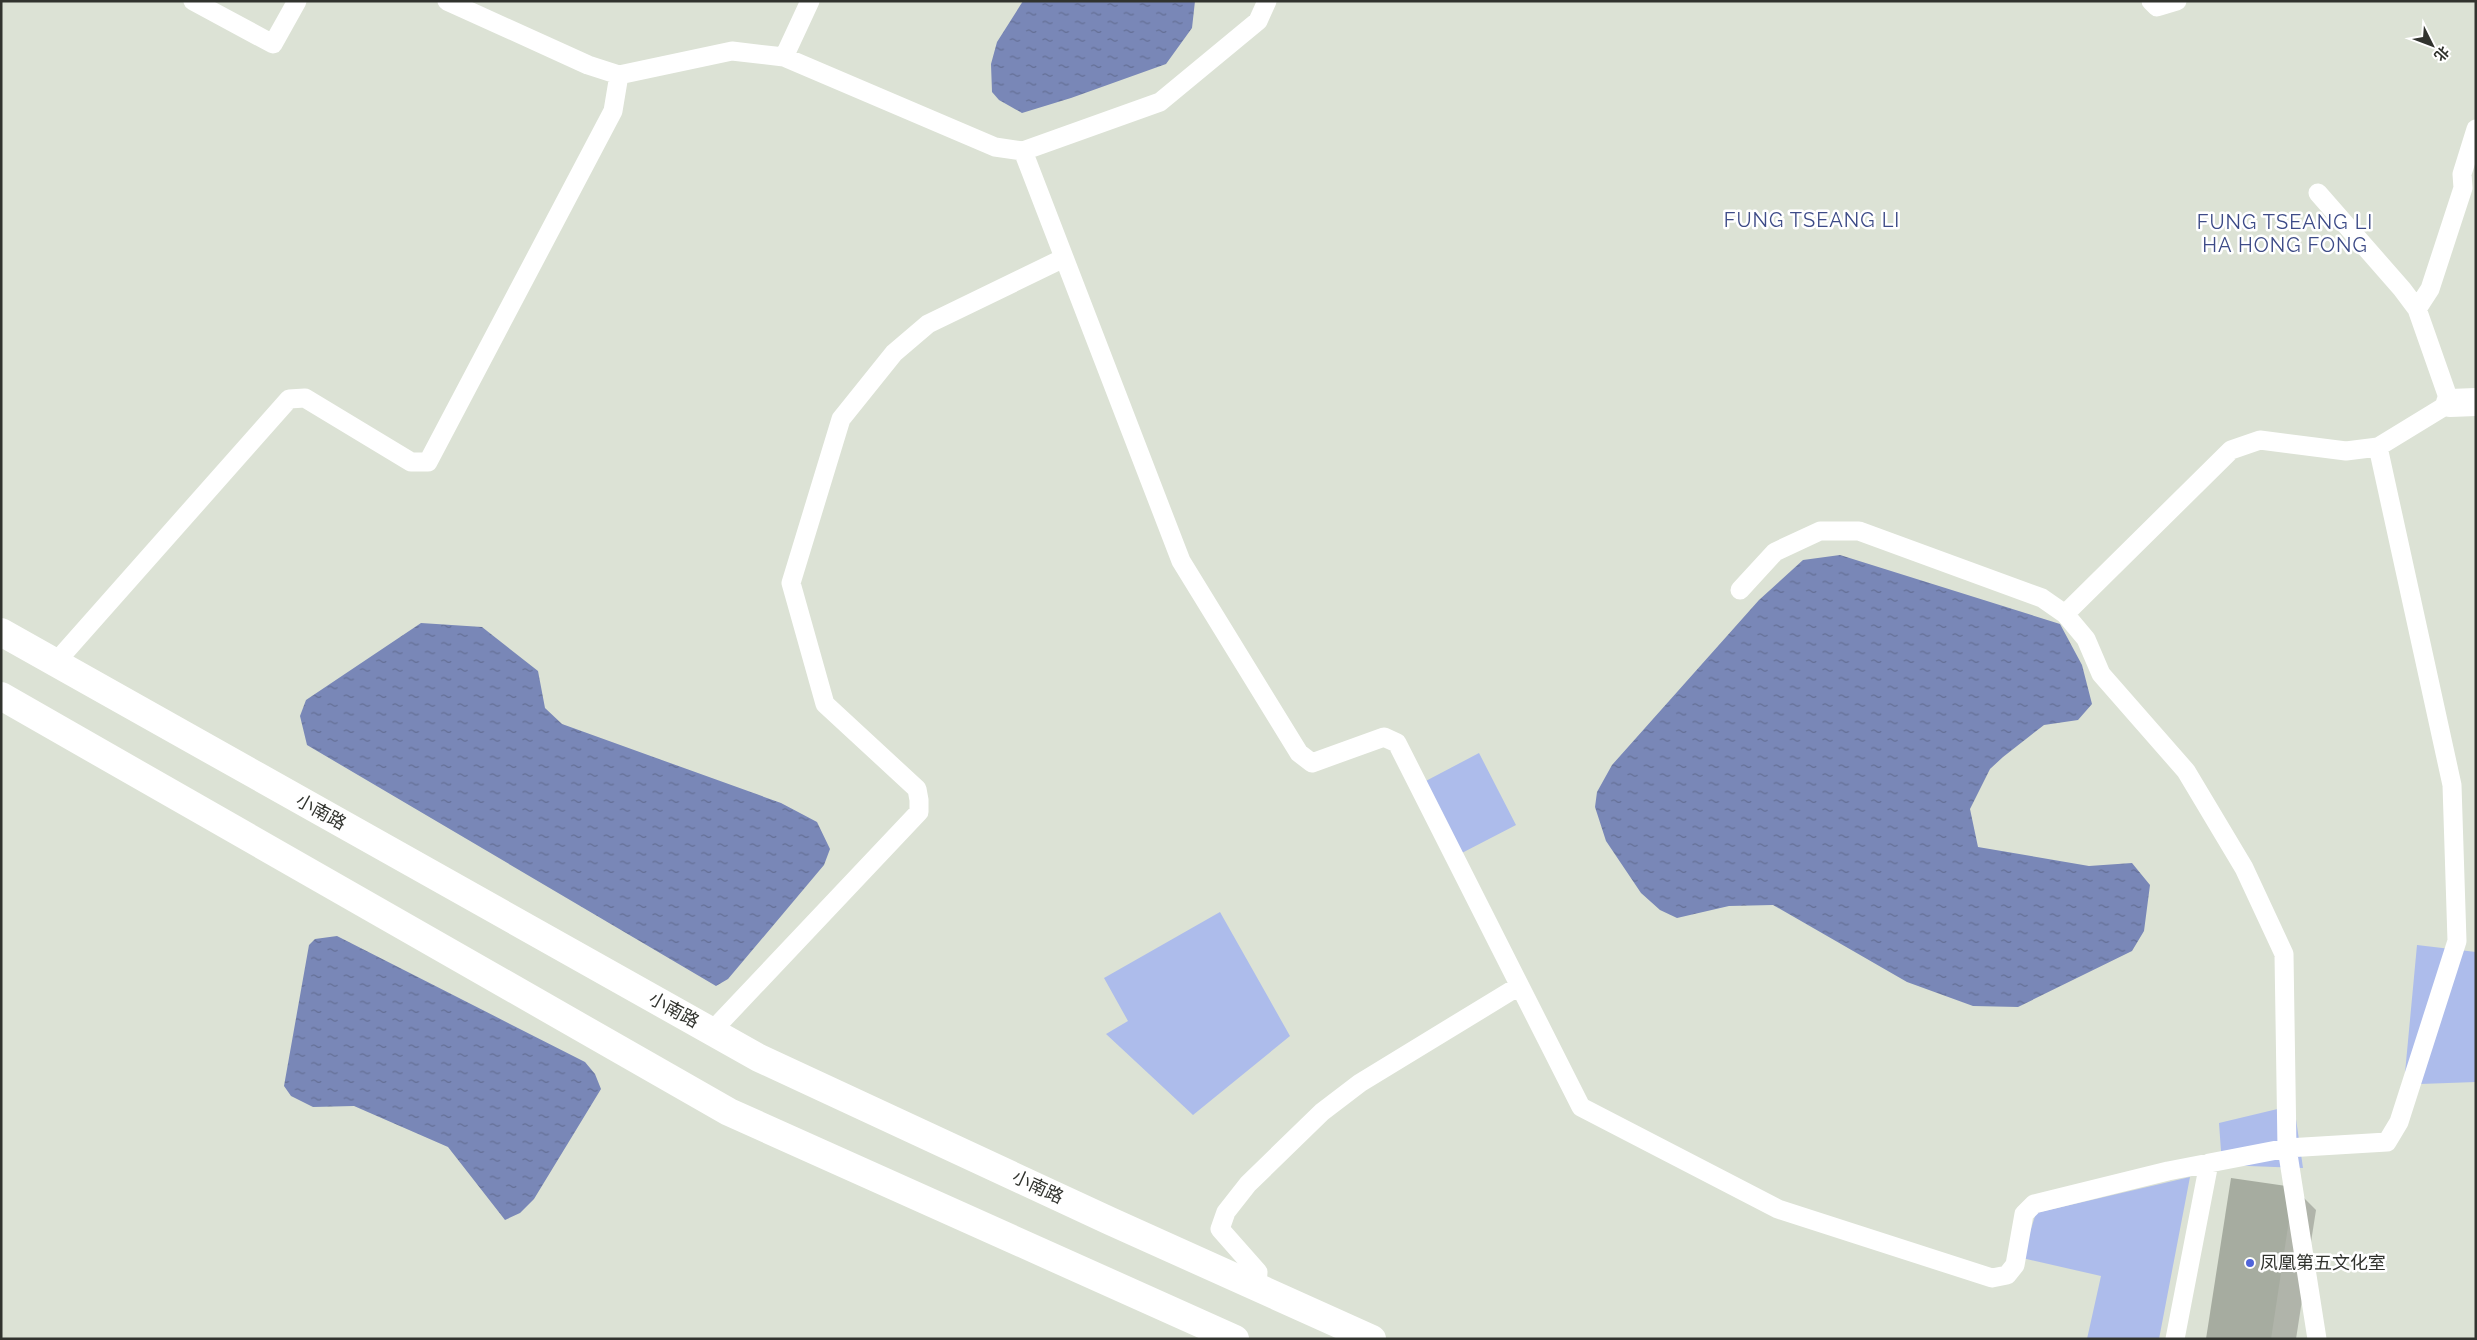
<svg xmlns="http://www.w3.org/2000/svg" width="2477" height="1340" font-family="Raleway,'Noto Sans SC',sans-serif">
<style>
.green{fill:#adbceb}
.water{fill:url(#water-ripples)}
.shadow{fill:#0003}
.building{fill:#a6aca0}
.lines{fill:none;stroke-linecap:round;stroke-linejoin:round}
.service{stroke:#fff;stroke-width:19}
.minor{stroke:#fff;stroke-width:28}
.secondary{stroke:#fff;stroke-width:28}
.poi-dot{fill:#5064da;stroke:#fff;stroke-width:2}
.labels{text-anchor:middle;stroke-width:5;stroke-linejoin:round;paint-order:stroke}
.street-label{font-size:18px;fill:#31332e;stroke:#fff}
.poi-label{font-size:18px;fill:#31332e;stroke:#fff;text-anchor:start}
.quarter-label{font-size:20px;letter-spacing:1px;fill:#3d4b87;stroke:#fff}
</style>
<defs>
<pattern id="water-ripples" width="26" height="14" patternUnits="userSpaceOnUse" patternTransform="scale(1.25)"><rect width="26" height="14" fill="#7987b7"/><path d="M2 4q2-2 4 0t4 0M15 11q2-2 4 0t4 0" fill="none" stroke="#646f95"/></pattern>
</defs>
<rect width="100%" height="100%" fill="#dce2d5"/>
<path class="green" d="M1479,753L1516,825L1458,855L1422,783Z
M1220,912L1290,1036L1193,1115L1106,1034L1128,1021L1104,978Z
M2417,945L2476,952V1082L2420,1084L2405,1073Z
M2294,1105L2303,1168L2222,1165L2219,1123Z
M2190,1177L2159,1339H2087L2101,1276L2022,1258L2036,1213Z"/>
<path class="water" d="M1023,1H1195L1192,28L1166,64L1071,98L1022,113L999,100L992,92L991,64L997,42Z
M1840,555L2060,624L2082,665L2092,704L2078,720L2044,725L2003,757L1990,769L1970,809L1978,847L2089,866L2132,863L2150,885L2144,931L2132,951L2018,1007L1973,1006L1907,982L1773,905L1729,906L1677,918L1660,910L1641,893L1606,841L1595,807L1597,792L1612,765L1759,600L1803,560Z
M421,623L482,627L538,671L545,708L562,724L781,803L817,822L830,849L824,865L728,979L716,986L307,745L300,716L306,700Z
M337,936L585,1062L595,1074L601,1089L534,1199L520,1213L505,1220L448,1147L354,1106L313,1107L291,1096L284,1086L309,945L315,939Z"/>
<path class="shadow" d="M2294,1188L2316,1210L2296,1339H2207Z"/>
<path class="building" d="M2231,1178L2294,1187L2271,1339H2206Z"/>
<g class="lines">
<path class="service" d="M193,1L273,44L297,1
M447,1L588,65L619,75L732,51L784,57L995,147L1023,151L1160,102L1258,21L1267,1
M2151,1L2157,7L2177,1
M784,57L810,1
M1023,151L1181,561L1299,753L1312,763L1384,737L1397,743L1581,1107L1778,1209L1992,1278L2007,1275L2015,1265L2024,1214L2034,1204L2168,1171L2287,1148L2387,1142L2399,1122L2457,941L2452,785L2378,447
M2417,309L2430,289L2463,188L2462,174L2476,129
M1740,590L1775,552L1820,531H1859L2042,598L2065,614
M56,662L289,399L305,398L411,462H428L613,111L619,75
M712,1031L919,812V800L917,789L825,704L791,583L841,419L894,353L928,324L1064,258
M1257,1286L1258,1272L1220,1229L1226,1212L1248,1184L1322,1112L1360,1083L1519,986
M2175,1339L2209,1163
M2317,1339L2287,1148L2284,954L2244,868L2186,771L2101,674L2086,639L2065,614L2231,450L2260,440L2346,451L2378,447L2450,403L2417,309L2402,289L2318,193"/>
<path class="minor" d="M2450,403L2476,402"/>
<path class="secondary" d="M1,632L759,1058L1110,1221L1372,1339
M1,696L729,1112L1235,1339"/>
</g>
<circle class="poi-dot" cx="2250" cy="1263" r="5"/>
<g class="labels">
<g class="street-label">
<text transform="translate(321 812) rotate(29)" y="6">小南路</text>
<text transform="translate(674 1010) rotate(29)" y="6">小南路</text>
<text transform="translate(1038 1187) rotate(25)" y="6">小南路</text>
</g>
<g class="poi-label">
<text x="2260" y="1269">凤凰第五文化室</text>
</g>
<g class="quarter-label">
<text x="1812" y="227">FUNG TSEANG LI</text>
<text x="2285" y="229">FUNG TSEANG LI<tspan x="2285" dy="23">HA HONG FONG</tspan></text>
</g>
</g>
<rect width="2477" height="1340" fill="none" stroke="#31332e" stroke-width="5"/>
<g transform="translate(2432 45) rotate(132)" stroke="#ffffff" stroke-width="4" paint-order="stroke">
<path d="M0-4L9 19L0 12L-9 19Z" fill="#31332e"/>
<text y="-8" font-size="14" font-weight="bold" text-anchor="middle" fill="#31332e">北</text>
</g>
</svg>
